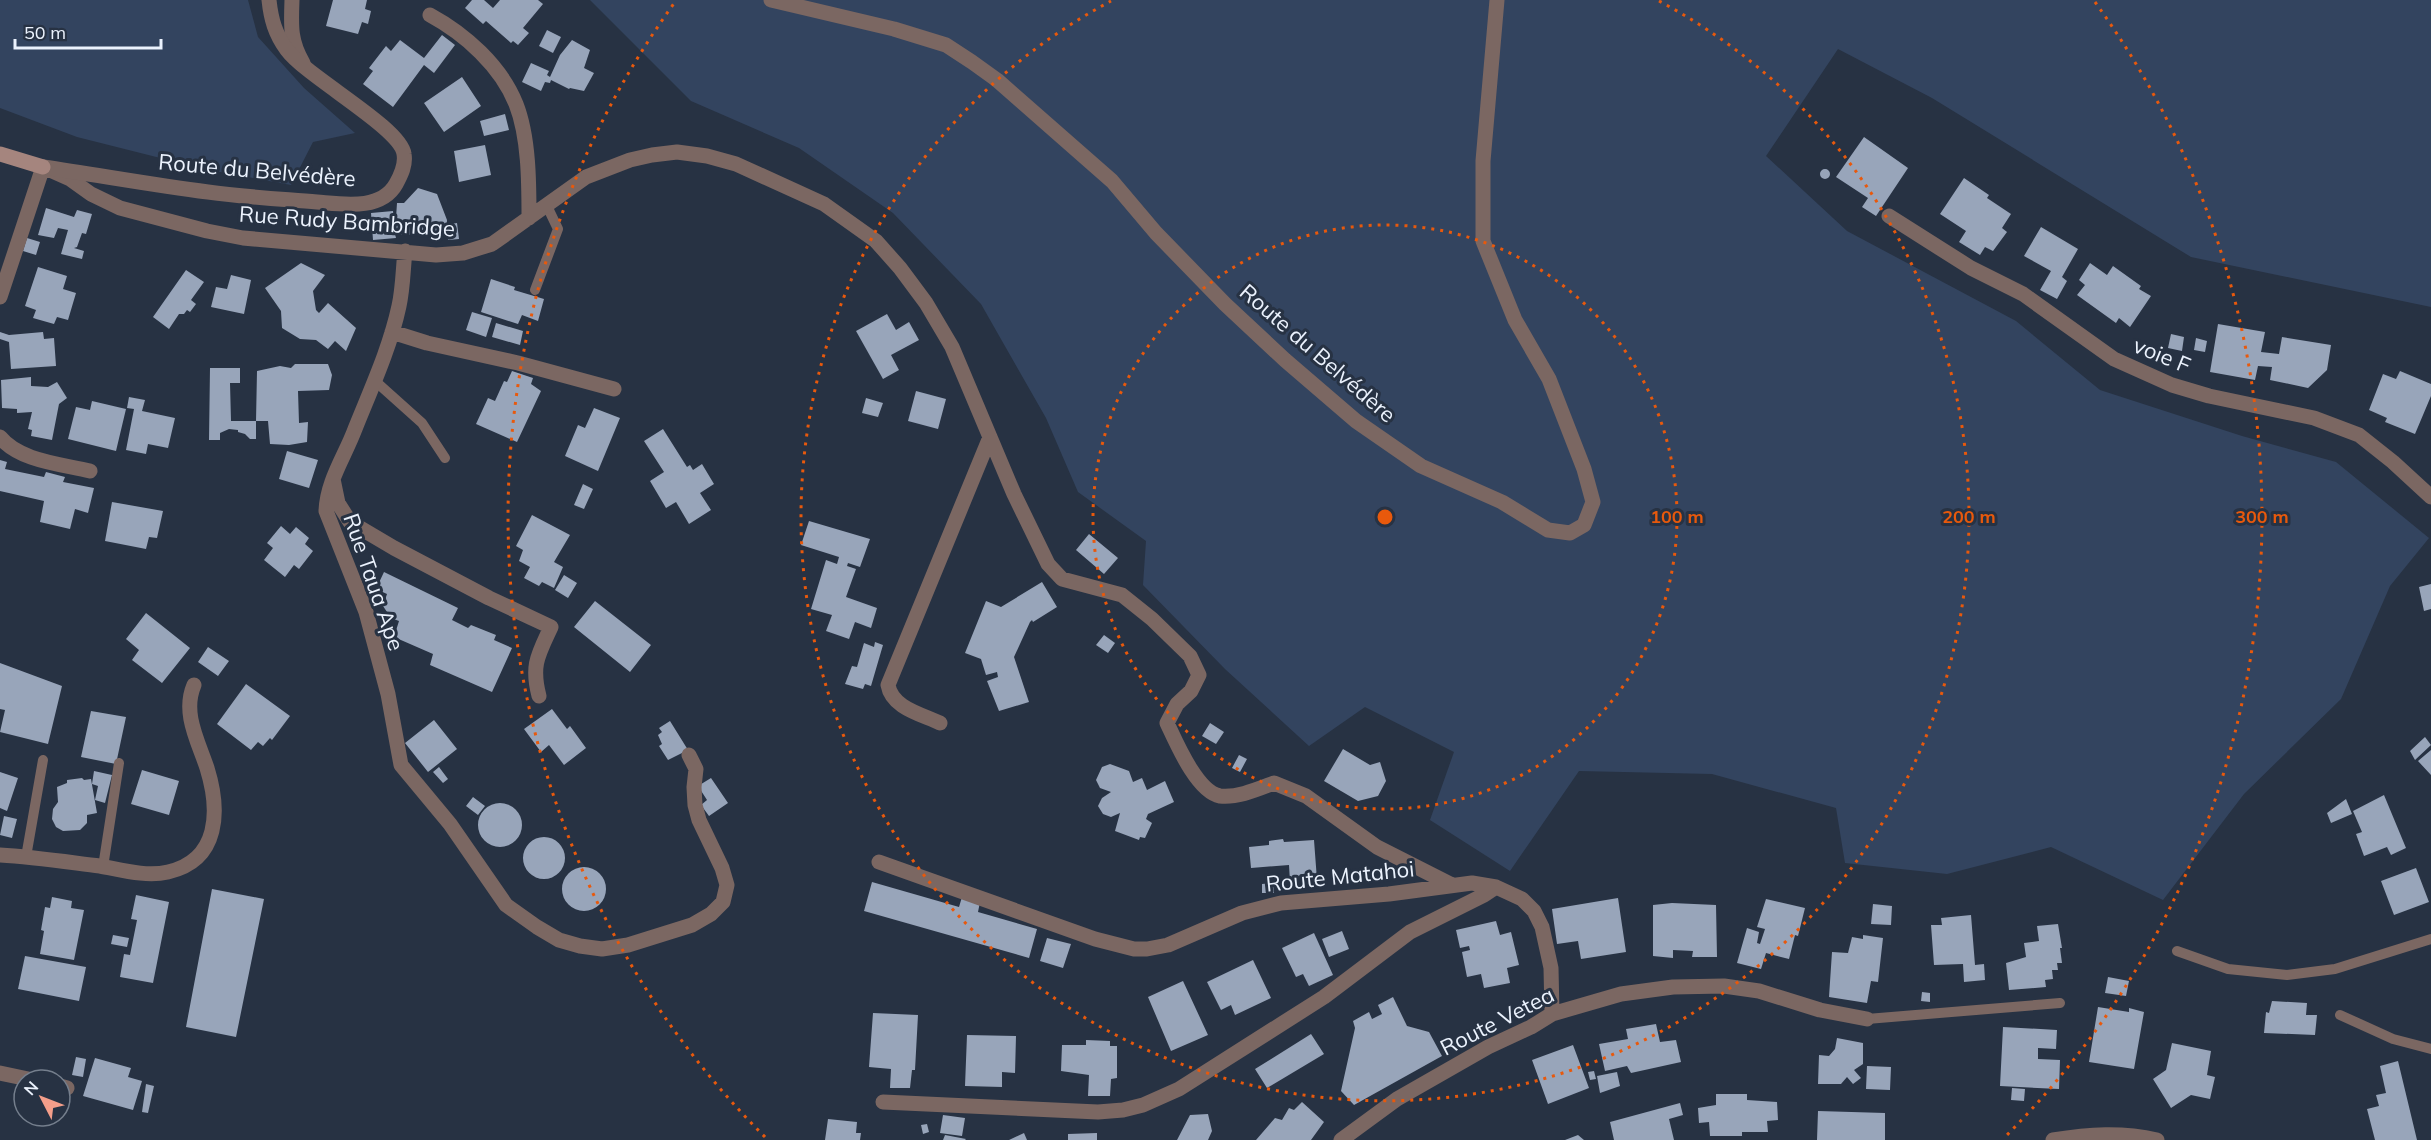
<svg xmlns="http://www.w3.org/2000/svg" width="2431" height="1140" font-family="Mulish,sans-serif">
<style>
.green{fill:#33445f}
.building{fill:#98a5ba}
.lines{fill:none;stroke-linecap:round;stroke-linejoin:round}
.service{stroke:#7b6762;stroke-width:10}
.minor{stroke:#7b6762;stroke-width:15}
.tertiary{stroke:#7b6762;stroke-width:15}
.secondary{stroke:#a5857e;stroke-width:15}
.ring{fill:none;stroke:#e8590c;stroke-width:3;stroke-dasharray:3 6}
.labels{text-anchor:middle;stroke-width:6;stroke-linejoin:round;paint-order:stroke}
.street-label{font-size:22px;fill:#ebf2fd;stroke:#273243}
.centre{fill:#e8590c;stroke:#273243;stroke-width:3}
.ring-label{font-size:18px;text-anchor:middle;font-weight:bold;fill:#e8590c;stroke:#273243;stroke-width:6;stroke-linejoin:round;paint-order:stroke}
</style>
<rect width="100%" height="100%" fill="#273243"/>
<path class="green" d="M0,0H248L258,37L304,88L355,133L313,142L291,185L204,169L77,137L0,108Z
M590,0H2431V307L2191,257L1932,98L1838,49L1766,156L1847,231L2016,321L2100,390L2242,436L2336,462L2429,538L2390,586L2341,699L2244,794L2163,900L2051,847L1947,874L1845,863L1836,808L1712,774L1579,771L1510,871L1430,820L1454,752L1365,707L1309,746L1225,669L1143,585L1146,541L1078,492L1046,418L981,304L893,213L799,148L691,101Z"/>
<path class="building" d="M333,0H367L365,9L371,11L368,24L362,22L358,34L326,26Z
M472,0H484L493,8L500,0H538L543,4L523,28L529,33L518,45L513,41L511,43L486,21L483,24L465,8Z
M547,30L561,37L553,53L539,46Z
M442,35L455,45L434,73L424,65L393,107L363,84L373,71L369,68L386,46L391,51L400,40L424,58Z
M572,40L590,50L584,68L594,73L584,91L570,88L569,89L551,80L550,83L545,82L541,91L522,82L531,63L549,71L547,75L550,77L560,55Z
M462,77L481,106L444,132L424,103Z
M505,114L509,130L484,136L480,121Z
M1864,137L1908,168L1876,216L1862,207L1868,198L1836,177Z
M485,145L491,175L459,182L454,151Z
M1820 174a5 5 0 1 1 10 0a5 5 0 1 1-10 0Z
M1964,178L1989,195L1987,198L2011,214L2002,228L2007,232L1993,251L1985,247L1980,255L1959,242L1966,231L1940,214Z
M418,188L437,194L447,220L446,236L395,234L396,238L373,240L371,213L393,211L395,233L397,203H404Z
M46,208L74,217L77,210L92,214L86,234L82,233L77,247L74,248L84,251L82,259L61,254L68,230L58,228L54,238L38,235Z
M457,223L459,239L448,240L451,224Z
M2041,227L2078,249L2062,277L2067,281L2057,299L2040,290L2051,271L2024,256Z
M27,238L40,242L36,255L23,251Z
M301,263L325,275L313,291L316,310L319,313L328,303L356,328L346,351L335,341L328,349L316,340L300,339L282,328L281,311L265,288Z
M2090,263L2107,275L2113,266L2141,286L2139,289L2151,296L2130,327L2119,318L2116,323L2077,295L2085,285L2079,280Z
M38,267L67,276L63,289L76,293L68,320L57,317L54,324L33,318L36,310L25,306Z
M186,270L204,282L191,300L196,304L190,312L187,310L184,314H179L169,329L153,317Z
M231,275L251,280L244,314L211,307L216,287L227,289Z
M491,279L515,287L514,290L544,299L538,321L522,315L518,324L481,312Z
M472,312L492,318L486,337L466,330Z
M887,314L896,330L909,322L919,340L891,355L899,370L883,379L856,331Z
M496,323L523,331L520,345L492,337Z
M2218,324L2265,332L2261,352L2279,354L2282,337L2331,345L2327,370L2308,388L2270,380L2272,367L2258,366L2255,380L2210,372Z
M0,332L9,335L43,332L44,339L54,338L56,366L11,369L9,342L0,339Z
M2171,334L2184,337L2182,351L2168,348Z
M2196,338L2207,341L2205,352L2194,350Z
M295,364H328L332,375L329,390L298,391L299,423L308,422L307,442L289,445L270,444L268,421H256L257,371L280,366L291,368Z
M210,368H240V383H230L231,421H256V439H250L245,434L238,432V430L229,429L220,433V440H209Z
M512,371L533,378L531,384L541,391L517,442L476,424L488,398L495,401L504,381L507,382Z
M2400,371L2431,384V396L2415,434L2385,422L2387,418L2369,410L2383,374L2396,379Z
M31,377V386L48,387L57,382L67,398L59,404L52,440L31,436L32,430L28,429L32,412L17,413V409L2,408L1,380Z
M916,391L946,399L938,429L908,421Z
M129,397L145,400L142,411L175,418L168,448L148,444L146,454L126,450L134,409L127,408Z
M866,398L883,403L878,417L862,413Z
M92,401L126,409L116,451L68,439L76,407L90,410Z
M594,408L620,418L598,471L565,456L578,425L585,428Z
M663,429L687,467L690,465L693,470L702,464L714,484L700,493L711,510L689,524L676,502L666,508L650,481L664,472L644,441Z
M287,451L318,460L309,488L279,479Z
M0,460L7,462L5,469L44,477L46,472L65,477L63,482L94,488L88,513L75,509L70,529L40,522L44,501L0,491Z
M583,484L593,489L584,509L574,505Z
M112,502L163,511L157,538L149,537L146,549L105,541Z
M532,515L570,535L554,562L563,567L554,588L542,582L539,586L524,578L530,567L519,561L523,550L516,546Z
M809,521L870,539L860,567L848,563L847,566L856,569L846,597L877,608L871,628L855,622L849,639L826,631L832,615L811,609L826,560L837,564L839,557L801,545Z
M281,526L290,534L296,527L309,538L305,544L313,551L299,569L294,565L285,577L264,560L273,548L267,543Z
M1089,534L1118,558L1104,574L1076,550Z
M384,572L458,608L452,620L468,628L471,625L496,635L494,640L512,648L492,692L430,665L433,654L394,637L399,621L391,618L383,606L387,594L376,589Z
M564,575L577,583L568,598L555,590Z
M1042,582L1057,607L1033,622L1032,620L1030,622L1014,657L1029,702L999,711L987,681L998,677L997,672L986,675L981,659L965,653L986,601L1001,607Z
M2431,584V609L2424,611L2419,587Z
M595,601L651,645L630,672L574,627Z
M146,613L190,648L162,683L132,660L139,650L126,639Z
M1104,635L1115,643L1108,653L1096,645Z
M875,642L883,645L871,686L865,684L863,689L845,684L852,666L857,667L864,643L874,647Z
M208,647L229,661L218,676L198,662Z
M0,663L62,686L48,744L0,732L5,710L0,709Z
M246,684L290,716L272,740L270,738L263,746L258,742L251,750L217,724Z
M552,709L567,729L570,726L586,748L564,765L549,745L541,752L524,729Z
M91,711L126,717L116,764L81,757Z
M434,720L457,749L428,772L405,743Z
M670,721L688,750L668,760L659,746L662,744L658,735L662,732L659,728Z
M1210,723L1224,732L1216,744L1202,736Z
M2425,737L2431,745L2415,760L2410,751Z
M1343,749L1370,765L1380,762L1386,781L1378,796L1358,801L1324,781Z
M2431,750V775L2418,761Z
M1239,755L1247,759L1240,772L1232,768Z
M1110,764L1129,771L1133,782L1142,778L1147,790L1165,781L1174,802L1148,814L1146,819L1152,823L1145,838L1140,837L1139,840L1115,831L1120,813L1111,817L1103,814L1098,806L1102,798L1111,792L1100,788L1096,780L1102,767Z
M439,767L448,779L443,783L433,772Z
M142,770L179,781L169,815L131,804Z
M94,771L112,775L105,803L95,800L98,786L92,784Z
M0,772L18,778L7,811L0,808Z
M82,778L84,780L91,779L97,813L87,815V823L80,830L63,831L56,827L52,819L53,809L58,802L57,787L67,783V780Z
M711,778L728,803L709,816L701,805L707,800L698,786Z
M2384,795L2406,848L2391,855L2387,847L2364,856L2356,834L2362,832L2353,811Z
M473,797L485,806L478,815L466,806Z
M2346,799L2352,814L2331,823L2327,813Z
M478 825a22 22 0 1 1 44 0a22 22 0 1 1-44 0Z
M4,816L17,819L12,838L0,835Z
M523 858a21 21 0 1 1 42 0a21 21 0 1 1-42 0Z
M1283,839L1284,842L1314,840L1317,880L1290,882L1289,865L1251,868L1249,847L1269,845V841Z
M562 889a22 22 0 1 1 44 0a22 22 0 1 1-44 0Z
M2416,868L2429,902L2394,915L2381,881Z
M872,882L959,907L962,897L980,902L978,912L1037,929L1029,958L864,911Z
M1273,883L1274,893H1262V884Z
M212,889L264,899L236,1037L186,1027Z
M136,895L169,902L153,983L120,977L124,954L130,955L137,920L131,919Z
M52,897L72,901L71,908L84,910L74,960L40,954L44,931L41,930L45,907L50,908Z
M1618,898L1626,952L1581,959L1578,941L1557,944L1552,909Z
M1766,899L1805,908L1798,936L1795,935L1789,959L1766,953L1761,969L1737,963L1747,928L1759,932L1757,943L1760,944L1765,929L1757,927Z
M1672,903L1716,905L1717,957H1692L1693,951L1673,950V958L1653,956V905Z
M1873,904L1892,906L1891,925L1871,924Z
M1971,915L1975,965L1984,964L1985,980L1964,982L1963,964L1934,965L1931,925H1942L1941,918Z
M1496,921L1500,935L1511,932L1519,965L1507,968L1510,983L1484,988L1481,974L1467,977L1462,952L1470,950L1469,946L1460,948L1456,930Z
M2058,924L2062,948H2060L2062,963H2057L2058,970H2052L2053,979L2045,980L2046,987L2009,990L2006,963L2026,957L2024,943L2039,941L2037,926Z
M1342,931L1349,949L1329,957L1322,939Z
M1314,933L1333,975L1309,986L1303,974L1296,977L1282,948Z
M113,935L129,938L127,947L111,944Z
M1863,935L1883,938L1878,982L1871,981L1867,1003L1829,997L1832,952L1848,953L1852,937L1863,939Z
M1047,938L1071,944L1063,968L1040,961Z
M25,956L86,967L79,1001L18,989Z
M1253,960L1271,998L1235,1015L1231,1005L1221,1010L1207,982Z
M2108,977L2129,981L2126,996L2105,993Z
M1183,981L1208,1035L1171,1051L1148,997Z
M1922,992L1930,993V1002L1921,1001Z
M1393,997L1407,1026L1429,1032L1442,1056L1354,1105L1341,1091L1355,1028L1353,1021L1369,1012L1372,1019L1382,1014L1378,1005Z
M2272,1001L2307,1003L2306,1015H2317L2315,1035L2264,1033L2266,1012L2269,1013Z
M2098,1007L2129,1012V1008L2144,1012L2134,1069L2089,1062Z
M873,1013L918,1015L915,1070H912L910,1088H890L891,1069L869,1067Z
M1656,1024L1660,1042L1676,1040L1681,1062L1631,1073L1627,1066L1605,1071L1599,1044L1628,1039L1626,1029Z
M2003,1027L2057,1030L2056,1049L2038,1048V1059L2060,1060L2059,1089L2000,1086Z
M1311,1034L1324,1054L1267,1088L1255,1069Z
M967,1035L1016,1036L1015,1073L1002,1072V1087L965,1086Z
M1837,1038L1863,1043V1064L1854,1070L1861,1078L1853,1084L1847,1077L1841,1084H1818L1819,1055L1829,1056L1835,1049Z
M1086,1040L1110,1041V1046H1117V1078L1111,1079L1110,1096H1088L1089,1075L1061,1071L1062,1045H1086Z
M2172,1043L2211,1051L2207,1075L2215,1077L2210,1099L2191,1095L2171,1108L2153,1079L2166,1070Z
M1573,1045L1589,1088L1548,1104L1532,1060Z
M76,1057L86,1059L83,1077L72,1075Z
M95,1058L131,1068L128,1077L142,1081L133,1110L83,1096Z
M2398,1061L2417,1140H2375L2367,1109L2379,1106L2376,1095L2386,1093L2380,1066Z
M1867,1066L1891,1067L1890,1090L1866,1089Z
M1594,1071L1596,1079L1590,1080L1588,1072Z
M1617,1072L1620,1086L1600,1093L1597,1076Z
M146,1084L154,1086L148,1113L142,1112Z
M2012,1088L2025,1089L2024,1101L2011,1100Z
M1716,1094H1747V1100L1777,1102L1778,1120L1767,1121L1768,1132H1742V1136H1710L1709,1122L1699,1123L1698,1108L1716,1105Z
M1302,1102L1324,1122L1311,1140H1256L1275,1118L1282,1120L1289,1108L1294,1110Z
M1680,1103L1683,1115L1669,1119L1674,1140H1614L1610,1122Z
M1818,1111L1885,1113V1140H1817Z
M1208,1114L1212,1131L1208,1140H1177L1190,1115Z
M943,1115L965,1118L962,1136L940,1133Z
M828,1119L857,1122L856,1133H861L860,1140H825Z
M927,1124L929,1132L923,1134L921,1125Z
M1024,1133L1027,1140H1009Z
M1097,1133V1140H1068V1134Z
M945,1135L966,1139L965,1140H943Z
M1578,1135L1584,1140H1565Z"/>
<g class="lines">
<path class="service" d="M535,290L558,229L547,206
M374,380L422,423L445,458
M26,857L43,760
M103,867L119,763
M2177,951L2228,969L2287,975L2335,969L2431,939
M2340,1015L2393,1039L2431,1049
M1867,1019L2060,1003"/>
<path class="minor" d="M292,0C291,26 290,41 303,63
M430,15C465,34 501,66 516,104C529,137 529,183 529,218
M1889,216L1971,268L2023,294L2114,359L2172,385L2209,396L2314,418L2359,435L2393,462L2431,497
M405,251C403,269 403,288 399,306C390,348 371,389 355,429C345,456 327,481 326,511L366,612L388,694L401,765L450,824L506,905L537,927L559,940L580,946L602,949L628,945L692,925L711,914L723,902L727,885L722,868L699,820L695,805L694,787L696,769L689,755
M0,297L43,167L70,179L91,194L120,208L207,231L243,238L436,255L463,253L492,244L586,177L630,160L652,155L677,152L707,156L736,164L824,204L876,241L900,268L926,303L952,347L1014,494L1048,564L1062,579L1122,595L1152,619L1190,656L1199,675L1191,691L1177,704L1167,723C1176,742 1197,792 1220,796C1238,798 1258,789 1274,783L1306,796L1377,847L1452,885
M392,332L427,343L518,363L614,389
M0,437C19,461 61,464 90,471
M333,479L338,503L350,522L394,548L489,598L551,627C538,655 531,665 539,696
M940,723C921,714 892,708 888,685L990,437
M0,855C33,857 67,862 100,866C122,870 146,877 168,872C220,860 220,810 207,768C198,741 182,713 194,685
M879,862L1095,939L1134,949H1147L1168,945L1242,913L1281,903L1389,894L1472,883L1496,887L1522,899L1534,911L1542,927L1551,968L1552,1014
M0,1073L33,1080
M60,1086L67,1088
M883,1102L1098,1112L1123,1110L1143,1105L1179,1089L1324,997L1410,932L1484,895L1496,887
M1341,1140L1397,1099L1488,1047L1531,1027L1552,1014L1621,994L1673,987L1724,986L1759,991L1820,1010L1867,1019
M2053,1140C2089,1134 2122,1132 2157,1140"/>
<path class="tertiary" d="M771,0L894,29L946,45L972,62L997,80L1112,181L1156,233L1225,304L1285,360L1356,421L1421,466L1502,502L1548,530L1570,533L1584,525L1593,502L1584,469L1549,379L1515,320L1483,241V161L1497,0
M43,167C98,175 153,185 208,192C244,197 281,199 317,202C342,204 381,211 396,184C401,175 406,165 404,154C401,128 307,77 287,50C275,34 271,19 269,0"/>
<path class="secondary" d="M0,154L43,167"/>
</g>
<g class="ring">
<circle cx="1385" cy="517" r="292"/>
<path d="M1659 1A584 584 0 1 1 1111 1"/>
<path d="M765 1137A877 877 0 0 1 675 2M2095 2A877 877 0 0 1 2005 1137"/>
</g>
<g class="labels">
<g class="street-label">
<text transform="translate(257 170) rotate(5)" y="8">Route du Belvédère</text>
<text transform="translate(347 221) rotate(4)" y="8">Rue Rudy Bambridge</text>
<text transform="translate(1318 353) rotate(41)" y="8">Route du Belvédère</text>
<text transform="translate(2162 355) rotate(22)" y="8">voie F</text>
<text transform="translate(374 582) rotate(71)" y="8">Rue Taua Ape</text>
<text transform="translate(1340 876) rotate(-6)" y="8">Route Matahoi</text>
<text transform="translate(1497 1021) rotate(-27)" y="8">Route Vetea</text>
</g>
</g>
<circle cx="1385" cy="517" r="9" class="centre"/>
<g class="ring-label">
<text x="1677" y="523">100 m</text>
<text x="1969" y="523">200 m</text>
<text x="2262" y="523">300 m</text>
</g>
<g transform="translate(42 1098) rotate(312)"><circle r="28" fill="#273243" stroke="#757f8d" stroke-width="1.5"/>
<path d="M0-4.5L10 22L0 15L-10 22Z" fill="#f49e8a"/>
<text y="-9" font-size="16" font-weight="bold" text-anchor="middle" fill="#ebf2fd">N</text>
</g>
<path d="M15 39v9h146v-9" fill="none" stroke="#ebf2fd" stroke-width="3"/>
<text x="24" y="39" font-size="18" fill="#ebf2fd" stroke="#273243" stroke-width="4.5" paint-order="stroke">50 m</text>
</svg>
